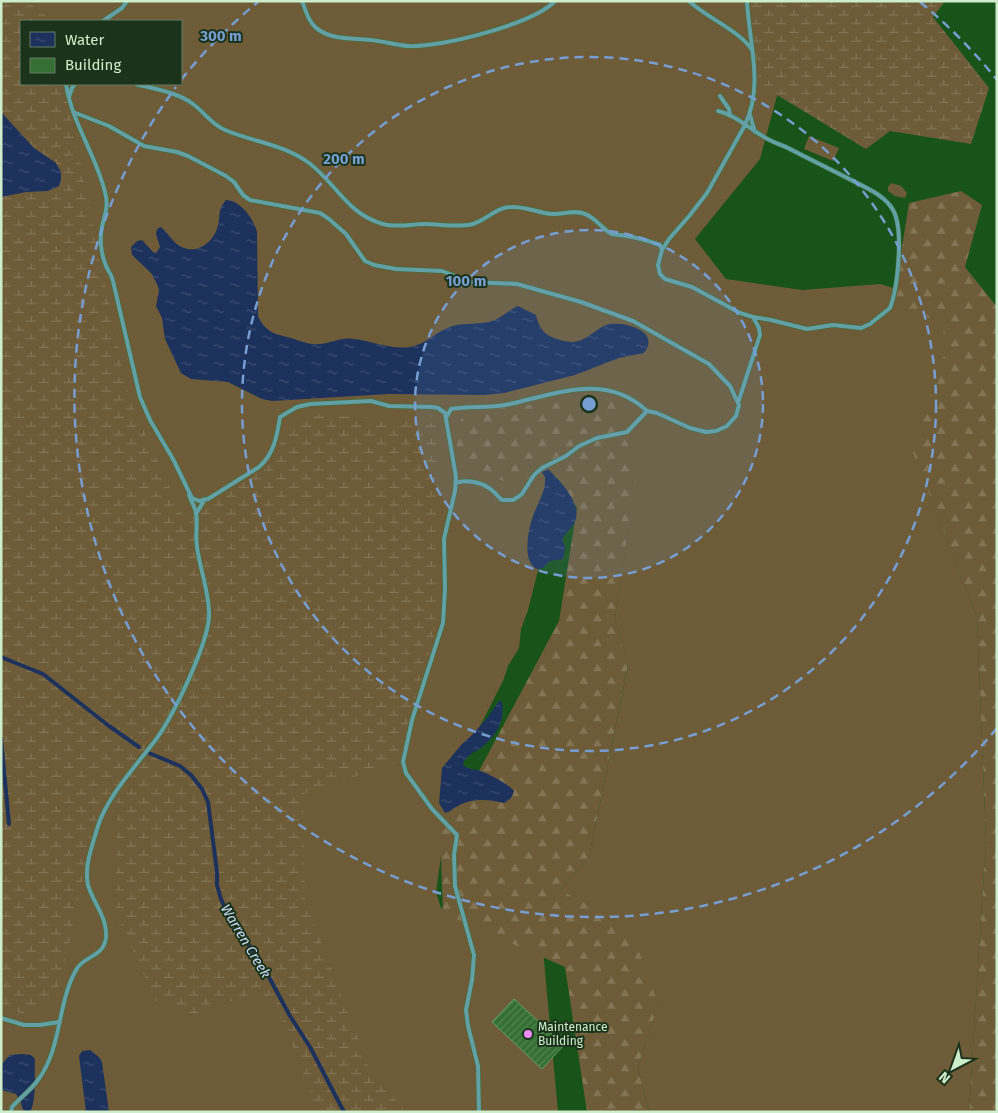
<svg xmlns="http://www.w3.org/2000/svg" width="998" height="1113" font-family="'Fira Sans',sans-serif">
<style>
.grass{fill:#6e5c38;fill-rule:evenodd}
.forest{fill:url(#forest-firs)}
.wetland{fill:url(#wetland-marsh)}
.water{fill:url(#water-ripples)}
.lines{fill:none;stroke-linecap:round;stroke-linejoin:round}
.stream{stroke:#1c315c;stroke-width:4}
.building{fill:url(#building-hatch);stroke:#65a063}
.lane-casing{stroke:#397039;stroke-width:5}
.lane{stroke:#62a0a5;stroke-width:4}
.ring{fill:none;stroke:#769ed2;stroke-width:2.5;stroke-dasharray:9 6}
.poi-dot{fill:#ee8cf9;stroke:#1b331a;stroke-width:2}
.labels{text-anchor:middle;stroke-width:4;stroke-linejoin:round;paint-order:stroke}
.poi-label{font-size:12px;fill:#ceedcc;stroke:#1b331a;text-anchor:start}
.water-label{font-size:14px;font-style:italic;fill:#cbdbf9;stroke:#1b331a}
.centre{fill:#769ed2;stroke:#1b331a;stroke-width:2.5}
.ring-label{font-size:15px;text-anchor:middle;font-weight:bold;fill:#769ed2;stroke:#1b331a;stroke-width:4;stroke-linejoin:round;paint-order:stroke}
</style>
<defs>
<pattern id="forest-firs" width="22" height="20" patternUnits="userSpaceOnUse" patternTransform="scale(1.25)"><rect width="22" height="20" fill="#6e5c38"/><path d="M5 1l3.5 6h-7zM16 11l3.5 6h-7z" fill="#827454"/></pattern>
<pattern id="wetland-marsh" width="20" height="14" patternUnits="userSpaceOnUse" patternTransform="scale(1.25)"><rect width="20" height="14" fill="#6e5c38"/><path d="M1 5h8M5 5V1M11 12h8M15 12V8" fill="none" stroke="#827454"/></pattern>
<pattern id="water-ripples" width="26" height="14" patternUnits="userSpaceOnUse" patternTransform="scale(1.25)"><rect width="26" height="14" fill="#1c315c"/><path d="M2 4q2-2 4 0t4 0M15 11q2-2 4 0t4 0" fill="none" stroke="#3c4f72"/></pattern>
<pattern id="building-hatch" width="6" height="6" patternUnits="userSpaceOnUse" patternTransform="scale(1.25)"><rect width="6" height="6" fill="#356f34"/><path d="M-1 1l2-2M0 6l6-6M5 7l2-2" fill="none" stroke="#518450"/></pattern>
</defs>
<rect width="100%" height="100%" fill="#185419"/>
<path class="grass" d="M1,1H774L785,66L760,159L695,239L726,279L802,290L880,284L960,308L914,454L977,617L986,839L969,1112H649L638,1068L658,1003L560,890L589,857L628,666L615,618L633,495L554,507L528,610L521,629L519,648L508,666L503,681L451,783L436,892L441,908L543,950L558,1112H1ZM21,21H181V84H21Z
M809,136L839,148L833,161L804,149Z
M891,183L901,186L907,193L905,198L895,196L888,191V187Z"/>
<path class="forest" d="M961,191L982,205L965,267L997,307V1112H969L986,839L977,617L912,450L946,349L942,323L893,304L909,203Z
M613,398L637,472L615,618L628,665L589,857L560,890L630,926L658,1004L638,1068L649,1112H587L565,967L443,913L439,803L512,796L479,771L559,621L577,508L548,469L516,485L461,467L454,428L469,410Z"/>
<path class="wetland" d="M1,1H26L50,19L51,21H21V84H64L129,398L183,517L263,468L302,412L439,424V620L396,763L303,794L305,899L369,1068L406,1112H318L278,1009L253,993L190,1016L156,1001L115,912L118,803L102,798L57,995L23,1014L1,1005V328C14,315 9,312 1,299V197L26,192L48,191L49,157C29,149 17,127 1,112Z
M747,1H945L933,17L989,88L971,144L890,131L866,149L759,84Z"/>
<path class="water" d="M1,112L34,148L56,163L61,172V180L59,186L48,191L26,192L1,197Z
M226,200C240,200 254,219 257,232L258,316C266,334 277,334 294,339C303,342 310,345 320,344C332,343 341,337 354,339C372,341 392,350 410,347C426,344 434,334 447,328C460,322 475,325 489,322C501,319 507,311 518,306L536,315C538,326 544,335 554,338C574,345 579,343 596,331C601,327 605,325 610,324C626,322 661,331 644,353L619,358L575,375L504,393L485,395L388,394L272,401L262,399L228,382L191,379L181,373L165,339L162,318L156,306L159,290L157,284L151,273L132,255L131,247L137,241L142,240L153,252L156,253L160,247L156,234L157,229L161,227C169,234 174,245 184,248C199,254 215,240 218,225C221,214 217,211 226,200Z
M548,469C560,481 580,501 576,519C574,526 566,532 562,539L565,548L563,559L550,561L543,568L537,569C522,563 528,531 532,519C535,509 541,499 544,489C545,485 545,481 545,477L542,472Z
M502,701C505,722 497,735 481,748C478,751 474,751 471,754C468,756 465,760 463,763L464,766C470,770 476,769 483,772C489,774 511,786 514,791C512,798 510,800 504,803C487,799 471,798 456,807C452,809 450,812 445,813L439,803L442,768L461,745L472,735L488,717L498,702Z
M90,1050L99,1057L102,1062L109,1112H86L79,1056L82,1051Z
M22,1054L31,1055L35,1059C34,1073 37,1101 30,1112L23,1110L20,1100L16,1094L1,1090V1065L10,1055Z"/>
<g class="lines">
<path class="stream" d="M1,657L43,674L109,726L139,747
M1,739L9,824
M149,753L180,766L191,775L202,789L208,802L217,872V885L221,899L226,910L264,968L290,1016L310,1047L344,1112"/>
</g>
<path class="building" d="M514,999L564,1045L542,1069L492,1022Z"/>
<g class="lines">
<g class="lane-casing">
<path id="lane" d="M302,1C306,11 309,24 319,30C333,40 354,38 370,40C383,41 395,45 408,46C440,48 533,24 555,1
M689,1C707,18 740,31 752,50
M103,21L122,8L127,1
M66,84C72,123 96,155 105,192C110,210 102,218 101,234C100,244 102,258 107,268C109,272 112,276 113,281L140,397L150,420L173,459L192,498L199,501L208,499L259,467C274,454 277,436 280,417L297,407L310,404L371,401L389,406L433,407L438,408L445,413L456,477L455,491L444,539L445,589L443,623L412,720L403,762L406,773L432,809L457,835L454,855L455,886L474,955L472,980L466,1010L468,1026L478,1066L479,1112
M136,84C154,89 177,92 193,104C204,112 211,124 225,130C253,142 283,144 309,163C336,183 347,214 383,224C397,228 411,224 425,224C441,224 457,228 473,224C486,220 497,207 511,207C525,206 538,213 552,214C563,215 575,209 585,214C596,218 602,229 612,234C617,235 623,235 627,236C639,238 649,241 660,245L662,250
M720,96L729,109L730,115
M69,97L72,88L75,84
M718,111C735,115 746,126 761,135C769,141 779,144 788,148C811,160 834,171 857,183C870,190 885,196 893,210C904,229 898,287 890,308L870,324L861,328L833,325L807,329L771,320L753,317L740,313L692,287L665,279L660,274L658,265L662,250L669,239L690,215L707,193L745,125C764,84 749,44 747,1
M73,112L109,126L144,146L177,152L188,156L226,176L234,182L243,195L250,200L320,213L329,219L346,234L365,261L374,265L396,269L442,271L471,282L517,284L581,302L633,321L709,364L730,386L739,405L736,416L727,426L716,431L706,432L690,428L657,413L647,411L627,432L597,438L579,446L566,456L542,468L534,475L522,494L518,497L513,500H502C497,496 494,491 489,488C480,482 465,479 456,483
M750,115L755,132
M738,403L760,335L759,328L753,317
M447,416L451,409C469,406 487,408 505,405C554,395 605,371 647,411
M196,514L205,499
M1,1018L24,1025H40L59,1022
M11,1112L12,1107C20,1098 31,1090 38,1080C62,1048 57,1004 76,970C84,955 103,958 106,938C108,918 93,903 88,885C84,866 92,847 97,829C106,797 137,765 157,738C174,714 207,646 209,617C210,594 200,570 197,547C195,536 198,521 196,513C195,507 191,501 189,495"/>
</g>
<use href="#lane" class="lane"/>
</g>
<circle cx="589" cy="404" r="174" fill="#769ed2" fill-opacity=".12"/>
<g class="ring">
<circle cx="589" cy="404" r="174"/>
<circle cx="589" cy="404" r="347"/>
<path d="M997 728A521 521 0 0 1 176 87M181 80A521 521 0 0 1 258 2M920 2A521 521 0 0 1 997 80"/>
</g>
<circle class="poi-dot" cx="528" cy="1034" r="5"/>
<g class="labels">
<g class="poi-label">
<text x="538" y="1031">Maintenance<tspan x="538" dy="14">Building</tspan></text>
</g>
<g class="water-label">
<text transform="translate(246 941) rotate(59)" y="5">Warren Creek</text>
</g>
</g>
<circle cx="589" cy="404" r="8" class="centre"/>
<g class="ring-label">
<text x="221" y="41">300 m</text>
<text x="344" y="164">200 m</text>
<text x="466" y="286">100 m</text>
</g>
<rect width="998" height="1113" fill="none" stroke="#ceedcc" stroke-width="5"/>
<rect x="20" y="20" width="162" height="65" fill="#1b331a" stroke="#637d61"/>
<rect x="30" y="32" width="25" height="15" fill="url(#water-ripples)" stroke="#637d61"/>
<text x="65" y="45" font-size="15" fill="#ceedcc">Water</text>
<rect x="30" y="58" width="25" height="15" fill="#356f34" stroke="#637d61"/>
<text x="65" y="70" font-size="15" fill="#ceedcc">Building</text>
<g transform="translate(953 1068) rotate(221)" stroke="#1b331a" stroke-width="4" paint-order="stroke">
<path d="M0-4L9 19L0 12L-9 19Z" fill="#ceedcc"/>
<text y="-8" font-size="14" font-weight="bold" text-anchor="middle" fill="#ceedcc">N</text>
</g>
</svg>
